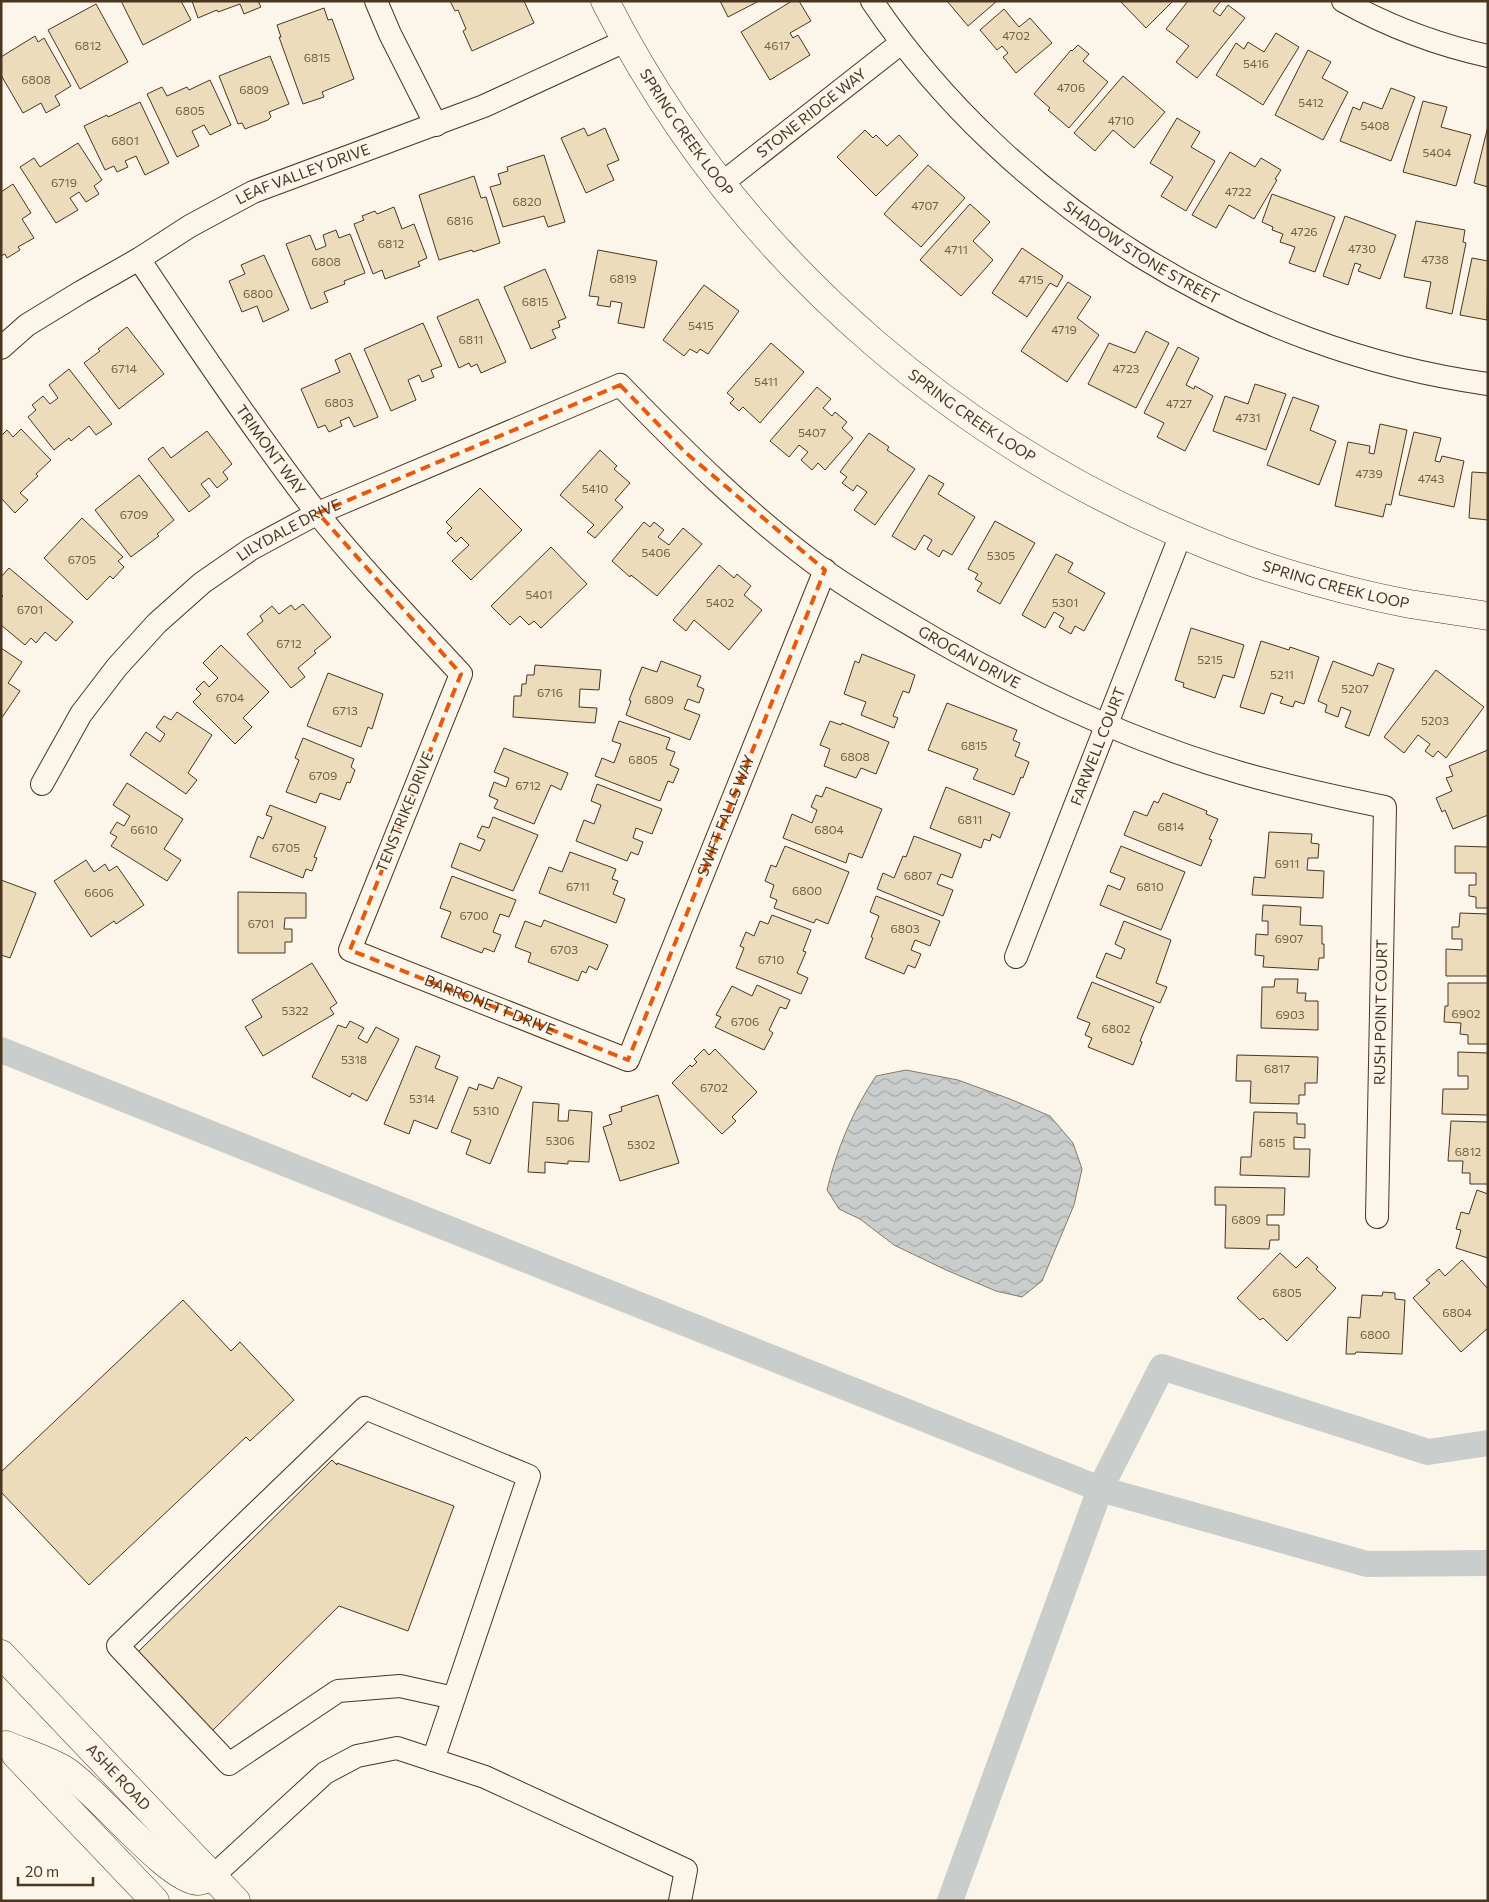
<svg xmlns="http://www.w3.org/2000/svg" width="1489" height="1902" font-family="Commissioner,sans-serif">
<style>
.water{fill:url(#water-waves);stroke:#887966}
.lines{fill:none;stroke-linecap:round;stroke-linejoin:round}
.canal{stroke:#c9cecd;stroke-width:26}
.building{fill:#ecdcbc;stroke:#4a3520}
.street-casing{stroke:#4a3520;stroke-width:24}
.secondary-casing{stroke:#4a3520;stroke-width:29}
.street{stroke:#fbf6e9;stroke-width:22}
.secondary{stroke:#fbf6e9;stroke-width:28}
.marked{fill:none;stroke:#e8590c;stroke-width:4;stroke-dasharray:10 6;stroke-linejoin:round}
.labels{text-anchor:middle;stroke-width:4;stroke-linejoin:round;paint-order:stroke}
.number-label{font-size:12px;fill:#725f47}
.street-label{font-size:15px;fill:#4a3520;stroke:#fbf6e9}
</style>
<defs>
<pattern id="water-waves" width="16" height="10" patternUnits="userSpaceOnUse" patternTransform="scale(1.25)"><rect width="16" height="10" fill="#c9cecd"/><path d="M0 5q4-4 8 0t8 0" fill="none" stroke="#a5a8a6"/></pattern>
</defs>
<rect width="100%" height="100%" fill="#fbf6e9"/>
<path class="water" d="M906,1070L958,1080L1010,1099L1050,1116L1073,1143L1082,1169L1074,1205L1042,1281L1022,1297L996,1291L946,1270L894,1245L860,1219L839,1209L827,1190C836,1151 853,1110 876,1076Z"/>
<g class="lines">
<path class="canal" d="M1,1050L1100,1489L1367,1564L1488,1563
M950,1901L1100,1489L1162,1367L1428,1452L1488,1443"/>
</g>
<path class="building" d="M121,1H181L191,20L143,45Z
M192,1H258L261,7L244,14L240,4L218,12L217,10L198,18Z
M450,1H524L534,23L472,51L463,31L466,29L458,10L455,11Z
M720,1H759L728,17Z
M792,1H799L811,21L790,33L793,38L798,35L810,55L770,80L741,32Z
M947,1H997L968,26Z
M1120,1H1173L1146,28Z
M1188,1H1221L1213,11L1220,16L1228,5L1245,18L1197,78L1176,62L1189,46L1166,29Z
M96,4L128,62L80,89L48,30Z
M324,8L328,20L332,19L354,79L322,92L324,97L303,104L279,37H281L277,25Z
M1004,9L1019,27L1030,18L1052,43L1016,73L1003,57L1008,53L1002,46L997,50L980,30Z
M1276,33L1299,47L1263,105L1216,75L1236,43L1244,49L1248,42L1264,52Z
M35,36L38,42L44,38L71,86L55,96L60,105L46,113L41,103L23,113L1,75V57Z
M1078,45L1089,54L1083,61L1108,82L1069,128L1048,110L1050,108L1034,94L1071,50L1072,51Z
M1308,50L1331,62L1322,78L1348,92L1323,140L1275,115Z
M270,56L289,104L269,112L271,117L268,120L245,129L242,123L238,124L219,76Z
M1123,76L1165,112L1134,148L1113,130L1095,151L1074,133Z
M210,80L231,125L210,135L204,125L192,131L199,146L177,157L147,94L162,87L167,96L187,87L189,90Z
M1391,88L1415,97L1391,161L1340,141L1353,107L1360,110L1363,102L1382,109Z
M1423,101L1447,107L1441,127L1471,135L1456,186L1403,172Z
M140,102L169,163L145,175L136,156L125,161L128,167L117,172L114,166L105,170L84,126L107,115L108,117Z
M1177,118L1200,132L1191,147L1215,161L1186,211L1161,196L1173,177L1150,163Z
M1488,126V187L1474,183Z
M584,128L588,136L605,128L619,160L607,165L614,180L586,193L561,138Z
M865,130L873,138L876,135L887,146L899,135L918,155L876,196L837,157Z
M78,143L102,180L94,186L99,194L86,202L79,192L70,198L78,210L56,223L20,167L34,158L40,167Z
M1230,152L1255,167L1261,158L1281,170L1275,179L1277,180L1254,219L1229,205L1216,228L1192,215Z
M544,155L565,222L548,227L544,216L503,227L490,187L501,184L498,174L508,171L507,167Z
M928,165L965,198L921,247L884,214Z
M474,176L481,198L486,197L500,243L473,252L472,250L439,260L419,195Z
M13,184L31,213L22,219L34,238L18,247L20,250L7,258L5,254L1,256V192Z
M1272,194L1335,217L1315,272L1289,263L1295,247L1280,242L1283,234L1272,230L1273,227L1262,222Z
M970,204L990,222L973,241L993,260L961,296L920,260Z
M394,207L402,229L414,224L427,258L418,262L420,266L385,279L382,270L373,274L354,224L364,220L362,216L375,211L377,214Z
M1345,216L1396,235L1380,279L1358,271L1361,265L1355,263L1348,285L1323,276Z
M1416,221L1465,230L1463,242L1466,243L1452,314L1426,308L1431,282L1404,277Z
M336,230L339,238L350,234L365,273L344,281L345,284L324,292L328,302L311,309L286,244L310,235L316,250L326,246L323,235Z
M1022,248L1063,276L1057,287L1050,283L1027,317L992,293Z
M598,250L657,261L644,328L618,323L622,303L611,301L610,307L597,305L599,297L589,296Z
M264,255L289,310L263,322L257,306L242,312L229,281L245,274L241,265Z
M1472,258L1488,261L1487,320L1460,315Z
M545,269L566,318L558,321L560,327L552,330L556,338L531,349L504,287Z
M1068,282L1091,297L1077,318L1099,335L1067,382L1021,351Z
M704,285L739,311L708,354L700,349L697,353L690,349L684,356L663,340Z
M478,299L506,362L481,373L477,364L471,367L469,363L459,368L437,317Z
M423,323L442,366L431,370L434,377L422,382L419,375L408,380L416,400L391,411L364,349Z
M127,327L164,374L119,409L84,363L100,351L98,349Z
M1146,331L1169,343L1136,408L1088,384L1109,343L1135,353Z
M771,343L804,372L760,423L743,407L739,411L730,403L734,399L727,393Z
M1178,347L1199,358L1186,385L1194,389L1195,386L1213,396L1185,451L1157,437L1164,423L1144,413Z
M350,353L378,417L354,427L349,417L340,421L342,426L329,432L325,425L318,428L301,389L340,372L335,360Z
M69,369L112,424L96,435L89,426L71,441L69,438L54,450L28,417L36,410L32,405L43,396L50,404L58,398L49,385Z
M1255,384L1286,394L1266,450L1213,431L1225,396L1248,404Z
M817,387L831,399L823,408L832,416L835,412L847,422L842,428L853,438L825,470L818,463L812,470L801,460L808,452L799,445L789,457L770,441Z
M1293,397L1319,406L1310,430L1336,441L1319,485L1267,465Z
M1380,424L1407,430L1391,505L1386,504L1383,517L1335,506L1348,442L1370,446L1369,453L1374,454Z
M21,429L51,460L36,474L38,476L20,493L28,500L15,513L1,498V436L7,430L13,437Z
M207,431L232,464L223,472L228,479L217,488L209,478L201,484L210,496L189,512L148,459L163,447L171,458Z
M1414,432L1441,438L1435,461L1440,462L1442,456L1464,461L1454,507L1399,495Z
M869,433L889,447L887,450L915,469L875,525L854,510L867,492L857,485L853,491L842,483L847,477L840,472Z
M600,450L617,466L614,469L630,483L615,500L623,507L595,538L587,532L594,525L560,495Z
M1472,472L1488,473V520L1469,518Z
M139,475L174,520L157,534L159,536L131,557L95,510Z
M929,475L944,484L938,494L975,517L952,555L943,550L939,557L927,549L932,540L924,535L915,550L892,536Z
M480,488L522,530L471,580L452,561L469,545L461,537L456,542L447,533L452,528L446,522Z
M82,518L123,557L118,561L124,567L113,579L110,576L87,600L44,558Z
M995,521L1035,543L1000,604L977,591L982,583L975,579L978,574L968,569Z
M644,522L650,527L654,522L664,530L658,537L669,545L683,528L702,544L657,596L631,575L630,577L612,561Z
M551,547L587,584L541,628L534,621L529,625L520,616L510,625L491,606Z
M1056,554L1073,563L1068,572L1105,593L1084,631L1075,626L1071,634L1059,627L1064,618L1054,612L1045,628L1022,615Z
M719,565L734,578L737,574L751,586L744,595L762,610L729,650L694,620L686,631L673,620Z
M9,568L73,622L56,641L45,632L36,643L31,638L25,645L1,625V598L3,596L1,594V577Z
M303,604L331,637L314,651L316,653L298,668L305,677L291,688L247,634L263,621L260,616L272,606L279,614L291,605L295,610Z
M1191,628L1244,645L1234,678L1223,675L1215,698L1183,687L1184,683L1175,680Z
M1261,641L1289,650L1290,647L1319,657L1304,704L1295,701L1293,707L1280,703L1283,697L1271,693L1264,714L1240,707Z
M221,645L269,692L243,718L252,727L235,744L193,702L201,694L196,689L204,681L209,687L218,678L203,663Z
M1,648L22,662L8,683L20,691L1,719Z
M862,654L915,675L909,693L903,691L893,716L898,718L894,728L861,715L866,702L844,694L855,661L859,663Z
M661,661L701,676L697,686L704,689L699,703L688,699L684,709L700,715L690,740L626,715L631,701L629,700L642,667L657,672Z
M1333,661L1373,676L1378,663L1394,669L1369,736L1345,727L1351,711L1341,707L1338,717L1325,712L1327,705L1318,701Z
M535,665L601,670L599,690L580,689L579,707L597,708L595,723L513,717L514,696H521L522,684H526L527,675H534Z
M1436,670L1484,707L1446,758L1438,751L1433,757L1425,751L1430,744L1418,735L1404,753L1384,737Z
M328,673L383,694L372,729L368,727L361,747L307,726Z
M947,703L1017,730L1013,740L1020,743L1015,756L1029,762L1023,778L1021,777L1014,795L973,779L978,769L928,750Z
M177,712L212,735L188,773L197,780L186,794L130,755L146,732L160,742L165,734L156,727L164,716L171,720Z
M619,721L670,738L666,749L675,752L670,765L679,769L673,783L668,781L660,801L595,776L602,758L614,763L621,744L612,741Z
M830,721L841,725L842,723L889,742L876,774L861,768L856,778L824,766L830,749L820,745Z
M303,738L354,759L351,767L355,770L350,783L347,782L340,800L320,793L316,803L286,792L299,760L295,758Z
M504,748L568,773L561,790L551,785L534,824L494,808L498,800L489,796L494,782L506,787L509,778L494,772Z
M1488,750V815L1453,829L1445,810L1442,812L1436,798L1452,791L1446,778L1453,776L1449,766Z
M127,783L183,819L164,849L181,860L167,881L111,846L117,837L110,833L117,822L124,826L130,816L113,805Z
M597,784L662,809L652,834L636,828L633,838L643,842L638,855L631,852L627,861L576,841L584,820L594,824L601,805L591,801Z
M826,787L882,809L862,858L849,853L846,863L783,838L792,814L812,823L817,810L811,807L816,795L822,797Z
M946,787L1010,813L1000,838L992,834L990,841L984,839L981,848L930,828Z
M1163,793L1207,811L1206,814L1218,819L1209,839L1212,840L1201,866L1124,835L1134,811L1147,816L1154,801L1158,803Z
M270,805L326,827L314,857L317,858L312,871L306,869L303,878L250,857L258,836L263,839L272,817L266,815Z
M493,817L538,835L513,891L451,867L460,843L480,851L485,840L477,837L482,826L489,828Z
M1269,832L1312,834L1311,843L1319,844L1318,858H1308L1307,870L1324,871L1323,898L1252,895L1254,877L1265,878Z
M914,836L961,854L952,878L941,874L937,884L953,890L943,916L877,889L883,873L894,878L903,856L906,857Z
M785,846L849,872L828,924L816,919L814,923L774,908L777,900L770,897L774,885L765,881L771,865L776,867Z
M1121,846L1185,872L1161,930L1100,905L1108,885L1120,890L1125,878L1110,872Z
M1455,846L1488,847V908H1476V897L1469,896V885H1476V873H1455Z
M570,852L616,869L612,879L618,881L613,894L625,899L616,923L539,893L549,867L562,872Z
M86,860L94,872L105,864L109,871L117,866L144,905L116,924L114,921L91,937L54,881Z
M452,876L516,900L509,917L500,914L493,932L501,935L494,952L484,948L482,953L441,937L451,912L440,908Z
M1,880L36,893L10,958L1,955Z
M238,892L306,893V918H285L284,929H292V942H285V953H238Z
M876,896L940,921L930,946L915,940L911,950L921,954L915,968L908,965L904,974L865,958L873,938L871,937L879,916L870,912Z
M1263,905L1301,907L1300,925L1322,926V944H1324V958H1319L1318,970L1263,967L1264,956L1255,955L1256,934L1268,935V921H1262Z
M1460,913L1488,914V976H1446V949L1462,950V939H1452V927H1459Z
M772,915L811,930L803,951L806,952L797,973L808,978L801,994L736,968L744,948L740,946L746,932L754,936L760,921L768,924Z
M544,920L608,945L597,970L589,966L586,973L582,971L578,981L528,962L531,953L515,947L525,921L541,927Z
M1124,921L1171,940L1156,983L1167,987L1160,1003L1096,977L1106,953L1121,959L1125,949L1115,944Z
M312,963L337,1003L330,1008L334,1014L263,1056L245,1027L262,1017L252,1000Z
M1275,979H1298L1297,993H1306L1305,1001H1318V1030L1261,1028L1262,987H1274Z
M1092,982L1154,1007L1140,1041L1142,1042L1133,1065L1088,1047L1092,1038L1085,1035L1090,1023L1077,1018Z
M1448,983H1488V1044H1468V1035L1460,1034L1461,1023L1444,1022L1445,1006H1448Z
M757,985L790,1000L786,1009L780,1007L769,1030L773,1033L764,1050L715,1027L721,1017L716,1015L732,986L752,996Z
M350,1021L364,1028L358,1038L367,1043L376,1027L399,1039L367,1101L352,1093L350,1097L312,1077L338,1025L346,1028Z
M416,1046L440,1056L435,1068L458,1077L437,1129L414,1120L409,1134L384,1124Z
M704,1049L709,1055L715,1049L757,1092L732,1117L736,1121L722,1134L672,1083L690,1065L692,1067L697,1062L694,1059Z
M1458,1052L1488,1053V1115L1442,1114L1443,1089H1468V1076H1458Z
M1237,1055L1318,1057L1317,1083H1305V1095H1299V1104L1250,1103L1251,1081H1236Z
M498,1077L522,1087L490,1164L466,1154L471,1140L451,1132L469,1087L477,1090L479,1084L493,1089Z
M658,1095L679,1163L620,1181L603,1127L612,1124L609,1115L622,1111L621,1107Z
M533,1102L559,1104L558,1121H568L569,1110L592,1112L589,1162L568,1161V1164L545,1162V1173L528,1172Z
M1254,1112L1297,1113V1124H1305V1138L1294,1137V1149H1310L1309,1177L1240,1175L1241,1157H1251Z
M1451,1121L1488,1122V1184H1470V1173H1462L1463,1161H1448Z
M1215,1187L1285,1188L1284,1215H1267V1225H1279V1240H1270L1269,1249L1225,1248L1226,1205H1215Z
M1477,1190L1488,1194V1258L1456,1248L1461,1230L1456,1229L1461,1212L1469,1214Z
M1280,1253L1296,1268L1307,1257L1318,1267L1316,1269L1336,1288L1287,1341L1263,1318L1260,1320L1237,1298Z
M1462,1260L1488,1289V1328L1461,1352L1413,1298L1430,1283L1426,1280L1439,1269L1445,1276Z
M1383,1292L1395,1293V1299L1405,1300L1402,1354L1356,1352L1355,1354H1346L1348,1317L1360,1318L1362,1295L1382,1296Z
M183,1300L231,1351L240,1342L294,1400L250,1441L246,1437L89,1585L1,1492V1472Z
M332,1460L337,1465V1463L454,1506L408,1631L339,1606L211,1732L135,1655Z"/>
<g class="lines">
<g class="street-casing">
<g id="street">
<path d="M376,1L390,34L436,125"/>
<path id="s1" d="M872,1C1009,204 1245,351 1488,384"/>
<path d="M1343,1C1388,26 1438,45 1488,56"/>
<path id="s2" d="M721,184L901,43"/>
<path id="s3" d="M139,259C196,345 254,431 317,513C362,569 412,621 461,674L350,950L628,1060L825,570"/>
<path id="s4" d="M1,348L27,325L81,292L139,259L190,226L253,192L484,106L625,41"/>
<path id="s5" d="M42,784L81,714L117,667L157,623L202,583L251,549L318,513L620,385C684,451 750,517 825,571C860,596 898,617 935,639C1032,695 1134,742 1241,773C1289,787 1336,797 1385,807L1377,1217"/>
<path id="s6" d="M1016,957L1181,534"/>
<path d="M433,1760L529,1476L365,1408L118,1646L229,1764L338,1691L400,1686L454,1698"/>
<path d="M213,1876L325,1773L357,1756L397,1748L485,1777L686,1870L680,1901"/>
</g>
</g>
<g class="secondary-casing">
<g id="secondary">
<path id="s7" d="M605,1C739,265 975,463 1252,562C1303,579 1357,594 1410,604C1436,608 1462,612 1488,616"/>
<path id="s8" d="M1,1654L236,1901"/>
<path d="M6,1745C25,1753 49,1760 66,1771C97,1791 169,1881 198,1881C202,1881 208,1878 213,1876"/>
<path d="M16,1755L155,1901"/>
</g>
</g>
<use href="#street" class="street"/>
<use href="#secondary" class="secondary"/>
</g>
<path class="marked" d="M620,385L686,453L825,570L628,1060L350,950L461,674L318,513Z"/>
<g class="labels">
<g class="number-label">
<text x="1016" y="40">4702</text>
<text x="88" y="50">6812</text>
<text x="777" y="50">4617</text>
<text x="317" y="62">6815</text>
<text x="1256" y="68">5416</text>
<text x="36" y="84">6808</text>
<text x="1071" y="92">4706</text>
<text x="254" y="94">6809</text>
<text x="1311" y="107">5412</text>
<text x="190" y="115">6805</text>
<text x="1121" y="125">4710</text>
<text x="1375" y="130">5408</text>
<text x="125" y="145">6801</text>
<text x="1437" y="157">5404</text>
<text x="64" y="187">6719</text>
<text x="1238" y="196">4722</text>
<text x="527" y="206">6820</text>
<text x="925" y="210">4707</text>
<text x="460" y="225">6816</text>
<text x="1304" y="236">4726</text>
<text x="391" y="248">6812</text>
<text x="1362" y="253">4730</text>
<text x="956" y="254">4711</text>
<text x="1435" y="264">4738</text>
<text x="326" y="266">6808</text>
<text x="623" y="283">6819</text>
<text x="1031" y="284">4715</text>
<text x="258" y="298">6800</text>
<text x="535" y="306">6815</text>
<text x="701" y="330">5415</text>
<text x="1064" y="334">4719</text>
<text x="471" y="344">6811</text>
<text x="124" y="373">6714</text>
<text x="1126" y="373">4723</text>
<text x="766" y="386">5411</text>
<text x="339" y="407">6803</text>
<text x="1179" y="408">4727</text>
<text x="1248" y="422">4731</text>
<text x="812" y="437">5407</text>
<text x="1369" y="478">4739</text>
<text x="1431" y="483">4743</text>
<text x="595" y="493">5410</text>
<text x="134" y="519">6709</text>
<text x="656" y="557">5406</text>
<text x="1001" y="560">5305</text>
<text x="82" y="564">6705</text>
<text x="539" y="599">5401</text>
<text x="720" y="607">5402</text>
<text x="1065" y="607">5301</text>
<text x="30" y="614">6701</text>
<text x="289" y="648">6712</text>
<text x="1210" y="664">5215</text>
<text x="1282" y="679">5211</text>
<text x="1355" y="693">5207</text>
<text x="550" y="697">6716</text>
<text x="230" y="702">6704</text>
<text x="659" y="704">6809</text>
<text x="345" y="715">6713</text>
<text x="1435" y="725">5203</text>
<text x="974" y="750">6815</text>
<text x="855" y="761">6808</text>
<text x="643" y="764">6805</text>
<text x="323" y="780">6709</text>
<text x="528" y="790">6712</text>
<text x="970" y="824">6811</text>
<text x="1171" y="831">6814</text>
<text x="144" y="834">6610</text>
<text x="829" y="834">6804</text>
<text x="286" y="852">6705</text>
<text x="1287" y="868">6911</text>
<text x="918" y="880">6807</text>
<text x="578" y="891">6711</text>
<text x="1150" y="891">6810</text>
<text x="807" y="895">6800</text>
<text x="99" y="897">6606</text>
<text x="474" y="920">6700</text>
<text x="261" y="928">6701</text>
<text x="905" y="933">6803</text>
<text x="1289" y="943">6907</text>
<text x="564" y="954">6703</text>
<text x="771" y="964">6710</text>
<text x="295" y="1015">5322</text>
<text x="1466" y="1018">6902</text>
<text x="1290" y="1019">6903</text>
<text x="745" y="1026">6706</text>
<text x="1116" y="1033">6802</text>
<text x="354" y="1064">5318</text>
<text x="1277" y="1073">6817</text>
<text x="714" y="1092">6702</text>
<text x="422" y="1103">5314</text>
<text x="486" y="1115">5310</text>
<text x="560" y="1145">5306</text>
<text x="1272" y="1147">6815</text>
<text x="641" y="1149">5302</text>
<text x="1468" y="1156">6812</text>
<text x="1246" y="1224">6809</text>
<text x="1287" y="1297">6805</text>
<text x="1457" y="1317">6804</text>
<text x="1375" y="1339">6800</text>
</g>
<g class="street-label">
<text dy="5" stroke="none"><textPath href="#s2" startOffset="115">STONE RIDGE WAY</textPath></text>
<text dy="5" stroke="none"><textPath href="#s7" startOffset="155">SPRING CREEK LOOP</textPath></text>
<text dy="5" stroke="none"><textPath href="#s4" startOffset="350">LEAF VALLEY DRIVE</textPath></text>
<text dy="5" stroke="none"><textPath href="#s1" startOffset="372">SHADOW STONE STREET</textPath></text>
<text dy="5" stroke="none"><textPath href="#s7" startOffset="560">SPRING CREEK LOOP</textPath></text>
<text dy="5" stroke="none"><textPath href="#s3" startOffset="232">TRIMONT WAY</textPath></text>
<text dy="5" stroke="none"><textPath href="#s5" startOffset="361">LILYDALE DRIVE</textPath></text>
<text dy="5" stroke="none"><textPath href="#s7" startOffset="964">SPRING CREEK LOOP</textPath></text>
<text dy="5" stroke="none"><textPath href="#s5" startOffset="1168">GROGAN DRIVE</textPath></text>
<text dy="5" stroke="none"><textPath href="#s6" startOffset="226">FARWELL COURT</textPath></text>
<text transform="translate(405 812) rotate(-68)" y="5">TENSTRIKE DRIVE</text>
<text dy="5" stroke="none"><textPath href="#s3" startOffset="1386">SWIFT FALLS WAY</textPath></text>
<text dy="5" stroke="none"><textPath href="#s3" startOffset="974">BARRONETT DRIVE</textPath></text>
<text transform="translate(1381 1012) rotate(-89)" y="5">RUSH POINT COURT</text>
<text dy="5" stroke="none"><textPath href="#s8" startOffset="170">ASHE ROAD</textPath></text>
</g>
</g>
<rect width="1489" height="1902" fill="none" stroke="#4a3520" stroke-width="5"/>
<path d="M18 1877v8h75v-8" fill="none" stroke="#4a3520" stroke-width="2.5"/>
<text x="25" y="1877" font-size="15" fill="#4a3520" stroke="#fbf6e9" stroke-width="4" paint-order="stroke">20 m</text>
</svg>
